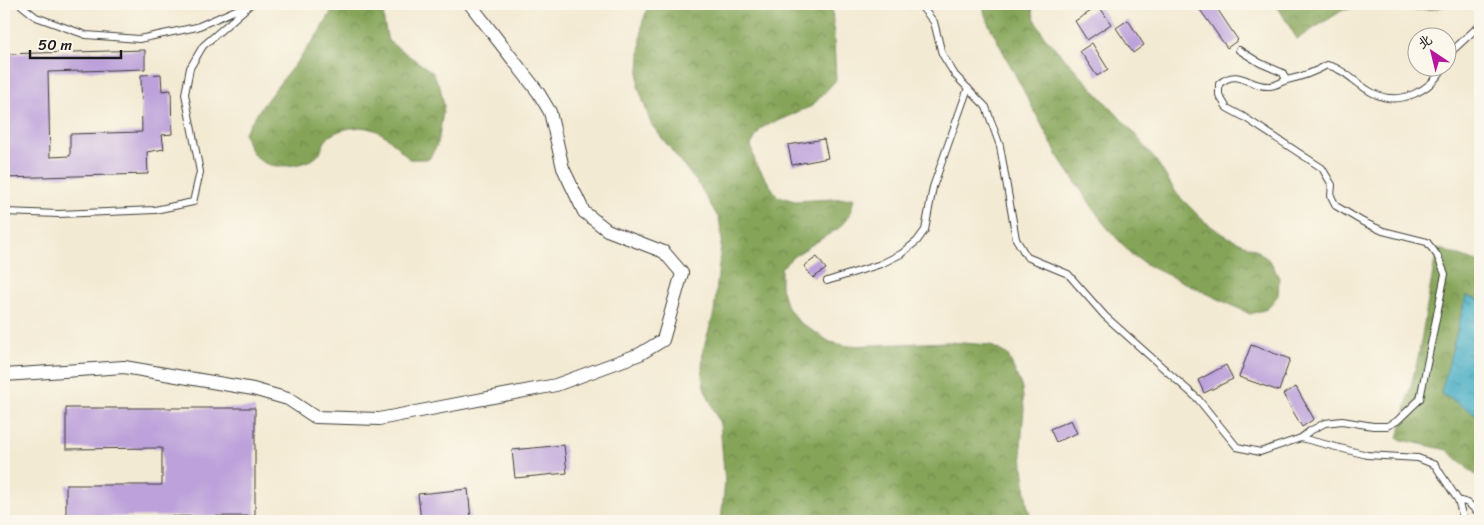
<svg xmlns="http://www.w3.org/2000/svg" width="1484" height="525" font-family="Sriracha,'LXGW WenKai TC',sans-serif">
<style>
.forest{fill:url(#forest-crowns);stroke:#50603a}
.water{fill:url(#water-ripples);stroke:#316570}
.building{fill:#bca1da}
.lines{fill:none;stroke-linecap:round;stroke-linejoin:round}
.lane-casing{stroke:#3c3b37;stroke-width:8}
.street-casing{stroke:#3c3b37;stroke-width:14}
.lane{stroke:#fff;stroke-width:6}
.street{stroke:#fff;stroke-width:12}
</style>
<defs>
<pattern id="forest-crowns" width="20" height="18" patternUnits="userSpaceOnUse" patternTransform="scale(1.25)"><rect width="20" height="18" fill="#85a458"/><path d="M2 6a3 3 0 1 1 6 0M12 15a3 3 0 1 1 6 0" fill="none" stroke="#6c8548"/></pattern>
<pattern id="water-ripples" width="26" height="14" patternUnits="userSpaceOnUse" patternTransform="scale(1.25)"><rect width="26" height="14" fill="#46aec5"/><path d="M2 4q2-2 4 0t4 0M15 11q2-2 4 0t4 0" fill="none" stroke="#3a8d9f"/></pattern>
</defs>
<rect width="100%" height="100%" fill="#fbf7ec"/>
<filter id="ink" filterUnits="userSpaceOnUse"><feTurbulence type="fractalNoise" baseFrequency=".02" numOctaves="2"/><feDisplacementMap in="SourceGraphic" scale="10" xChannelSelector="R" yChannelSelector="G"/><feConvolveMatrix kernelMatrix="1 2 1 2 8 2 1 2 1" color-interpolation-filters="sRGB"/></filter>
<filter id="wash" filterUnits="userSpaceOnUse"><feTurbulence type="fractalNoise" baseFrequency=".0096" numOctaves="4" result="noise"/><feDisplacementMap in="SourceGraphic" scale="20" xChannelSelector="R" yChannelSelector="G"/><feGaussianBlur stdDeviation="1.12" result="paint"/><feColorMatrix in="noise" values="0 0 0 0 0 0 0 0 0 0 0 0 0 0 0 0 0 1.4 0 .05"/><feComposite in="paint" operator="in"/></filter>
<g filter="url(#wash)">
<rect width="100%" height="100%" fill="#f3ead3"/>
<path class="forest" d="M335,4H383L384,22L388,41L432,72L440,87L444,106L438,143L429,159H409C391,141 380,124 352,128C344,129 333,132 328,138C322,143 322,153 316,157C303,166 274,170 261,161C251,155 247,143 244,132C252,122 258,111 266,101C289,70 319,39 335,4Z
M649,4H832L836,80L812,106L761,128L751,145L755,162L777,196L795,201L854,198L850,215L839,228L794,256L781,268V287L786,305L799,322L830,342L848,346L948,342L990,345L1008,355L1022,388L1024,408L1021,446L1027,504L1032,521H721L725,482L720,424L704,387L702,368L703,350L714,313L722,236L719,219L699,185L651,124L638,86L642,24Z
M982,4H1031L1034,17L1044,36L1133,132L1157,162L1177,194L1204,221L1222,234L1257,250L1271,262L1279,278L1278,295L1267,309L1250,314L1147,265L1131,254L1104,224L1059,158L987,21Z
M1276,4H1451L1434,9L1416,10L1380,4L1343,10L1297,39Z
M1437,248L1480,263V300L1466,296L1475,414L1480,405V479L1447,450L1398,439L1419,353Z"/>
<path class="water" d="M1466,296L1480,300V405L1475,414L1441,393Z"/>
<g id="blocks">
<path class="building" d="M1196,4H1214L1238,40L1227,48Z
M1099,6L1111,24L1087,40L1075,21Z
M1128,20L1144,45L1133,53L1116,28Z
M1092,43L1108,69L1097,76L1080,51Z
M145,50V69L48,72L50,157L70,156V134L142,132L141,75L161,74L162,91L171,90L172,134L162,135L164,149L147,152L148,174L4,178V54Z
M824,139L828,158L792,165L788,145Z
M817,257L826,269L813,278L804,266Z
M1251,345L1290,359L1279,391L1239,377Z
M1226,365L1233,379L1204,393L1198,380Z
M1296,387L1314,419L1302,427L1283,394Z
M66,408H255V516L66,517V485H162V448L66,449Z
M1071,420L1077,433L1056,442L1050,429Z
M564,445L567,473L515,478L512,450Z
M468,489L471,519L421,521L418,494Z"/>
</g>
</g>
<g filter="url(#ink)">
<use href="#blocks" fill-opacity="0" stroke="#3c3b37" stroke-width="1"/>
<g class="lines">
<g class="lane-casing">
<path id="lane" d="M20,4L36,17L86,35L139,39L197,27L245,6
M919,4L934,22L942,54L955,75L986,107L1000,146L1016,239L1027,257L1068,274L1105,316L1198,399L1237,447L1260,452L1301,438L1367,455L1418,458L1435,465L1458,500L1464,521
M1239,50L1260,63L1283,73L1286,80
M1446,62L1452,51L1480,25
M4,212L59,214L155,210L193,202L200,172L185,94L190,68L203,46L251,4
M827,281L881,264L901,254L917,241L925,230L933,187L968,88
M1301,438L1310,431L1325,423L1342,421L1373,426H1387L1397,421L1420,399L1445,274L1437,255L1427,242L1383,231L1363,222L1336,206L1331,196L1332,185L1322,168L1244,117L1227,108L1219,95V84C1239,67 1250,88 1270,86C1276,86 1282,81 1287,80C1301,77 1315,72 1327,65C1345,69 1357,85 1373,93C1399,107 1430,91 1443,68
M1458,500L1468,503L1480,514"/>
</g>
<g class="street-casing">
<path id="street" d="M4,375L124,367L253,389L288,399L315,417L379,419L556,385L640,354L663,340L682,273L664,252L607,230L584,212L563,168L550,112L538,92L470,4"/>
</g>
<use href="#lane" class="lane"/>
<use href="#street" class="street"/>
</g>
</g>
<rect width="1484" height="525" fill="none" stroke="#fbf7ec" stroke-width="20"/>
<g transform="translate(1432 52) rotate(325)"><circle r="24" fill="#fbf7ec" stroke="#a29f99"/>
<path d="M0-4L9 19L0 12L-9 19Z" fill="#b5179e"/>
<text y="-8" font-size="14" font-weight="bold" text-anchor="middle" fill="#1c1c1c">北</text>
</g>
<path d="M30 50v8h91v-8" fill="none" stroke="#1c1c1c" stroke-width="2.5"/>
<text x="38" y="50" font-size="15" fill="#1c1c1c" stroke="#fbf7ec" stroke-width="4" paint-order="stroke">50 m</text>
</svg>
